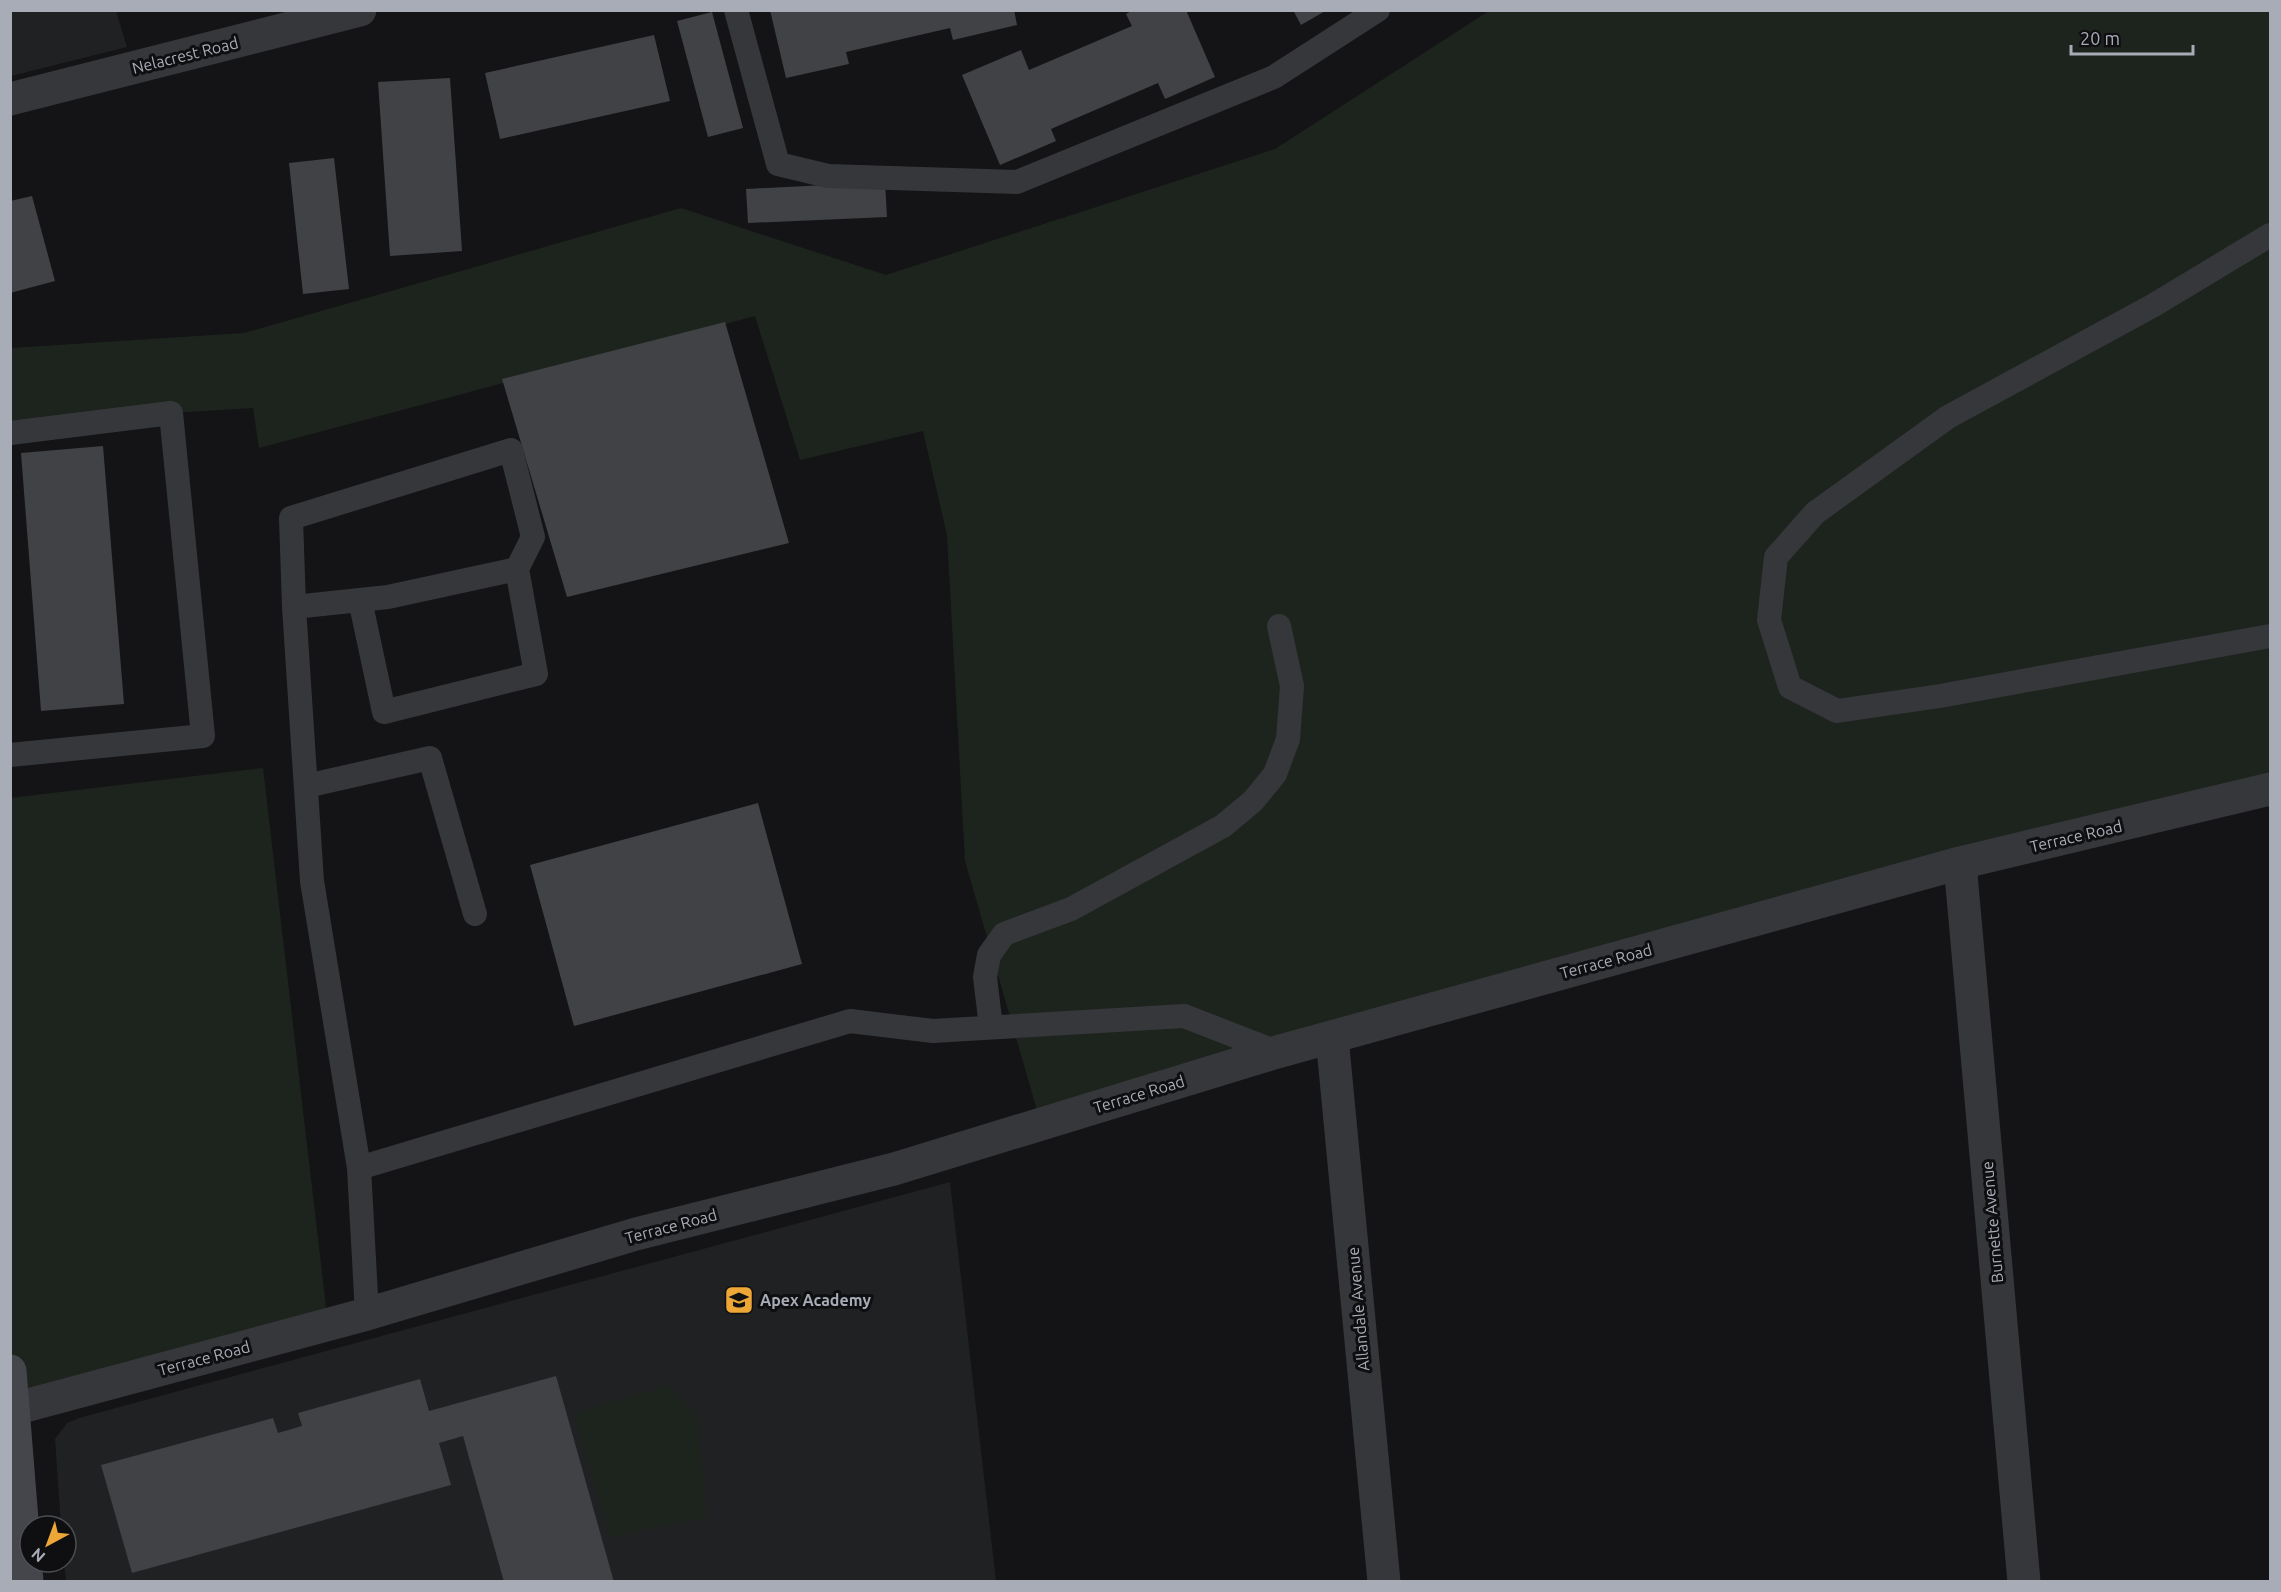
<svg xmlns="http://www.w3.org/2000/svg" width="2281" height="1592" font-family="Ubuntu,sans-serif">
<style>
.built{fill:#202123}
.green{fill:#1d241d}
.building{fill:#414246}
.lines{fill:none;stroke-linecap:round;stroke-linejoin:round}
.lane{stroke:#36373b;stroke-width:24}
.street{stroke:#36373b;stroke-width:33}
.secondary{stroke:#44464b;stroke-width:33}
.labels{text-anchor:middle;stroke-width:6;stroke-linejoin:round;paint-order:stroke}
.street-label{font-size:16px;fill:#a7acb6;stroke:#0f0f11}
.poi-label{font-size:16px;font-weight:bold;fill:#a7acb6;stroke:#0f0f11;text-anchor:start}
</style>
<rect width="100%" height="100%" fill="#141416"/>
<path class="built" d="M10,11H116L127,47L11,76Z
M950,1182L996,1581H66L64,1562H66V1526H61L55,1439L67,1423L79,1418Z"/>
<path class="green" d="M1489,11H2270V789L1041,1124L965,861L947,535L923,431L800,460L755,316L259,448L253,408L171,413L11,433V348L244,333L681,208L886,275L1275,149Z
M263,768L328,1324L11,1410L10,798Z
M670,1385L697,1419L707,1517L610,1537L574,1413Z"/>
<path class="building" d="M770,10H1014L1017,25L953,40L950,28L846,52L849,64L786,78Z
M1133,10H1186L1215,77L1165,99L1158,83L1051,129L1056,141L1000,165L962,75L1021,50L1029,70L1132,26L1126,14Z
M1293,10H1327L1301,25Z
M712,12L743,128L708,137L677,21Z
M654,35L670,101L500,139L485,73Z
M450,78L462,251L390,256L378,82Z
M334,158L349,289L303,294L289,163Z
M885,182L887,217L748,223L746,189Z
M32,196L55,281L10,293V201Z
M725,322L789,543L567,597L502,379Z
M103,446L124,704L41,711L21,453Z
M758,803L802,964L574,1026L530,865Z
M556,1376L614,1582H504L463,1436L439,1443L451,1485L132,1573L101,1465L273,1418L278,1433L302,1426L298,1413L420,1379L429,1411Z"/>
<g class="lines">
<path class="lane" d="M736,10L778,164L828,176L1017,182L1274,77L1378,10
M2270,235L2154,305L1948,417L1815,513L1776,557L1769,620L1790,687L1837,711L1940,696L2270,636
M10,433L171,413L203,736L10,755
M294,607L291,518L511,450L533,537L517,569
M306,786L430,758L475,914
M991,1027L985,977L989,955L1004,934L1071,909L1223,826L1253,801L1275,774L1288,739L1292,686L1279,626
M359,1168L312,881L294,607L388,597L517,569L536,674L384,712L360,600
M367,1314L359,1168L850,1021L933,1031L1184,1016L1277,1052"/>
<path class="street" d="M10,99L360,10
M1960,863L2024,1582
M1332,1037L1384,1582
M10,1410L367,1314L636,1234L894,1169L1277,1052L1960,863L2270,789"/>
<path class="secondary" d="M10,1371L27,1582"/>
</g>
<defs>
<g id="school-square" transform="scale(1.5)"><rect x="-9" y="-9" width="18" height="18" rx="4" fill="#eca736" stroke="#0f0f11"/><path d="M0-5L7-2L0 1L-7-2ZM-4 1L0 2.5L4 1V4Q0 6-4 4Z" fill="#111"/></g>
</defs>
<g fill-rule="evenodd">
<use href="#school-square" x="739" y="1300"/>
</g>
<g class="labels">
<g class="street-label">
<text transform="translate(185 55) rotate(-14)" y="6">Nelacrest Road</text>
<text transform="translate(2076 836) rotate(-13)" y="6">Terrace Road</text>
<text transform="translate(1606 961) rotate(-15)" y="6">Terrace Road</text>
<text transform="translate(1139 1094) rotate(-17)" y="6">Terrace Road</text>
<text transform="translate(1992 1222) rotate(-95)" y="6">Burnette Avenue</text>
<text transform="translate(671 1226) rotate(-15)" y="6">Terrace Road</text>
<text transform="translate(1358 1309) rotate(-95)" y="6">Allandale Avenue</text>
<text transform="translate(204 1358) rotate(-15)" y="6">Terrace Road</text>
</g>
<g class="poi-label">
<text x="760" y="1306">Apex Academy</text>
</g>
</g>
<rect width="2281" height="1592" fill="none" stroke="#a7acb6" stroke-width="24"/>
<g transform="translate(48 1544) rotate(221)"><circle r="28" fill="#0f0f11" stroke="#4c4e53" stroke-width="1.5"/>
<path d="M0-4.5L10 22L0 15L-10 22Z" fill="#eca736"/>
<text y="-9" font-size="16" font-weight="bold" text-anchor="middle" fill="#a7acb6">N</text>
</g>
<path d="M2071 45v9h122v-9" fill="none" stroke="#a7acb6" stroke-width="3"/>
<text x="2080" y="45" font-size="18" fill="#a7acb6" stroke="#0f0f11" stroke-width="4.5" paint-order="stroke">20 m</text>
</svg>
